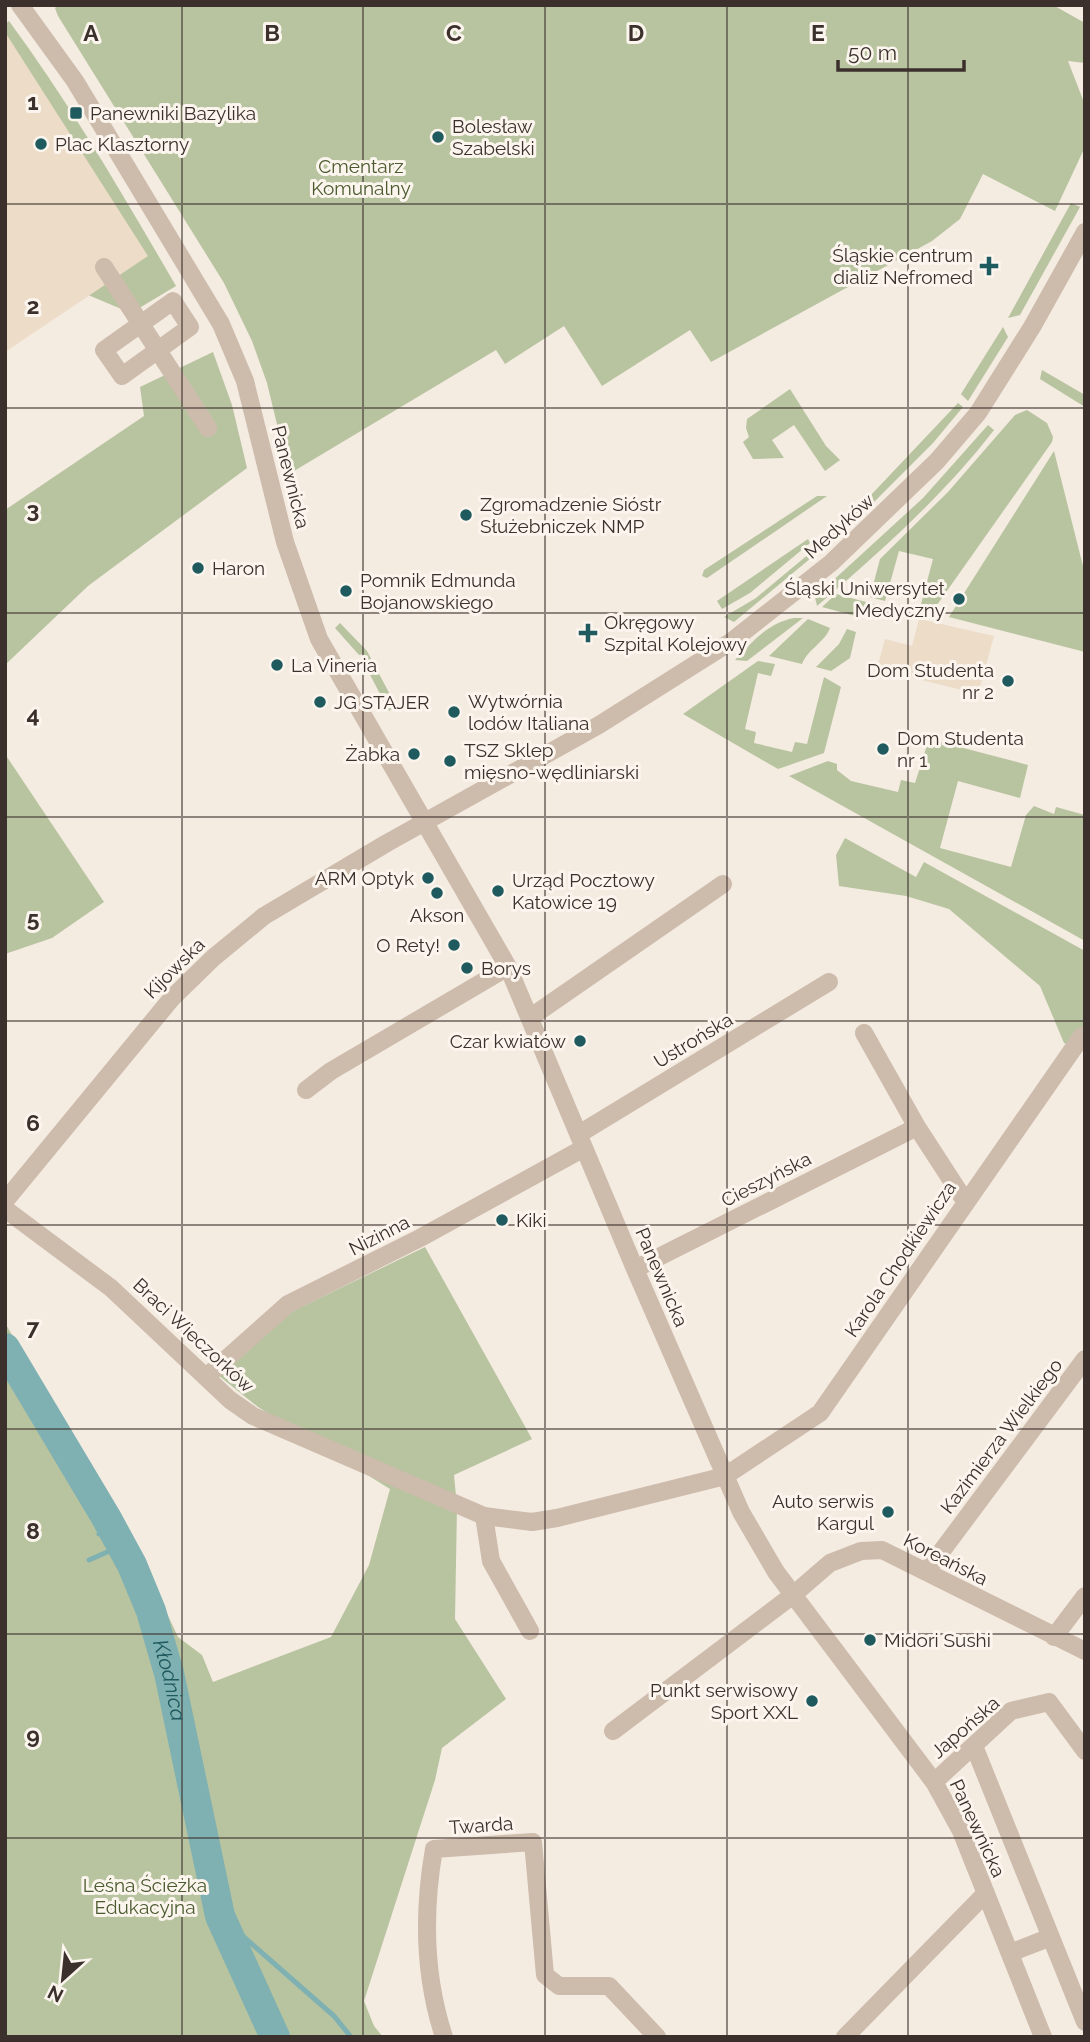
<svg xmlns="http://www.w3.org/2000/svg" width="1090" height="2042" font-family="Raleway,sans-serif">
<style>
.green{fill:#b8c4a0}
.plaza{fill:#ecdcc8}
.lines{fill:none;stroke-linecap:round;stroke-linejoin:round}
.stream{stroke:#7fb0b2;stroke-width:5}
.river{stroke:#7fb0b2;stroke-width:30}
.minor{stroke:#cdbbac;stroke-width:18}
.grid{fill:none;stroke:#3b302b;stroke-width:2;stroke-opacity:0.55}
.poi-dot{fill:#1f5a5e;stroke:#fbf5ee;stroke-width:2.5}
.labels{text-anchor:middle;stroke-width:6;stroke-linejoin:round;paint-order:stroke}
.poi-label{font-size:19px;fill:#3b302b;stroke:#fbf5ee;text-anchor:start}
.park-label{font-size:19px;fill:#4a5a2e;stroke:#fbf5ee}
.street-label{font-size:19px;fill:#3b302b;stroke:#fbf5ee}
.water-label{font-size:21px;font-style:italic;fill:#1f5a5e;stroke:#fbf5ee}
.grid-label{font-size:23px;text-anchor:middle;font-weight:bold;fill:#3b302b;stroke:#fbf5ee;stroke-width:6;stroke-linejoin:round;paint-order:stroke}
</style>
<rect width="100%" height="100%" fill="#f4ebe1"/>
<path class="green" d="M58,5H1053L1085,23V63L1068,61L1085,105V147L1055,211L983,174L960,219L932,241L711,362L690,330L602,386L564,326L505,364L496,350L289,474L267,383L252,341L224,283L58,16L55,8Z
M9,21C71,105 123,195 176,286L131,313L88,295L5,337V24Z
M1071,203L1080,207L1020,315L1008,318Z
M1003,327L1008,337L968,401L961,394Z
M213,352L232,405L247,468L88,586L5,665V510L144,416L140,387Z
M1042,370L1085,395V407L1040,379Z
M790,389L826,446L840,460L825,471L794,425L772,440L784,458L753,459L743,442L749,437L746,428L747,419Z
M958,403L963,407L933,443L864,512L854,513Z
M1027,410L1047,423L1053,437L1052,442L937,605H931L928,612L913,607L920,608L933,559L899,551L885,601L870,597L880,559L948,492L1015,415Z
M988,425L994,430C943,496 880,552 817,606L815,597L923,498Z
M1054,451L1085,574V652L949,617Z
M817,496H827L707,578L702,576L704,570Z
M846,523L841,533L734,622L724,617L756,598Z
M808,539L810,543L750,593L722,609L717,601Z
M836,594L892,609L859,617L822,607Z
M794,618H803L747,661L735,660C753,641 768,623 794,618Z
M808,619L830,628C825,642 808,649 802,664L769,656Z
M340,623L367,651L396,706L389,711L368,671L372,667L363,654L359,655L335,628Z
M847,629L856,632L850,658L831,671L816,667L839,644Z
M758,661L775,664L771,676L758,673L745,729L756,732L754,743L792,752L795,742L807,744L824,677L841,687L824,753L778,769L683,714Z
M929,739L1028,765L1020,798L958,781L940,848L1011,867L1026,815L1034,806L1054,814L1056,807L1085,815V941L789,776L828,761L837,764V770L851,781L898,792L901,780L915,783Z
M5,754L104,902L52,938L5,954Z
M845,838L916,877L924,862L1085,951V1050L1064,1043L1040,986L949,909L906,896L839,886L836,855Z
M425,1247L532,1439L454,1475L457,1507L455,1619L506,1699L442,1748L435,1780L364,2001L374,2026L383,2037H5V1323L126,1526L178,1637L202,1655L213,1682L331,1637L369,1565L390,1489L258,1407L218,1375L291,1312Z"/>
<path class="plaza" d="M5,32L148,256L5,352Z
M919,619L994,636L978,694L877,669L885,639L912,646Z"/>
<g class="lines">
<path class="stream" d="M99,1534L112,1529
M89,1560L121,1546
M220,1916L334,2016L351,2037"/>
<path class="river" id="s1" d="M5,1348L107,1519L132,1565L151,1611L169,1673L220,1916L275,2037"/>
<path class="minor" d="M20,5L75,81L221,324L245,381L285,542L319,639L508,967L635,1269L741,1512L776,1572L934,1782L961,1831L1043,2037
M104,267L208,428
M173,301L190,327L122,376L104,350Z
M531,1017L723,884
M864,1033L917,1127L965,1201
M306,1090L331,1071L508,967
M579,1134L829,982
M5,1201L172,998L213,958L264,916L387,843L599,725L732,641L831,563L937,461L978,413L1032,327L1085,232
M5,1209L111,1288L230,1400L253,1416L484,1516L532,1522L557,1518L725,1476L820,1413L1082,1036
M635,1269L917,1127
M206,1377L288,1304L420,1238L584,1148
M484,1516L491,1561L530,1631
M926,1572L1085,1359
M1054,1637L1085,1596
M613,1731L793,1595L830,1563L861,1551L882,1550L1085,1651
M974,1746L1085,2022
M934,1782L1011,1711L1049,1702L1085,1751
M1010,1953L1051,1937
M444,2037C424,1976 423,1912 434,1849L533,1842L545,1975L559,1986H609L657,2037
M845,2037L986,1893"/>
</g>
<path class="grid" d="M182,5V2037M363,5V2037M545,5V2037M727,5V2037M908,5V2037M5,204H1085M5,408H1085M5,613H1085M5,817H1085M5,1021H1085M5,1225H1085M5,1429H1085M5,1634H1085M5,1838H1085"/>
<g class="poi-dot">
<rect x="69" y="106" width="14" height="14" rx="3.5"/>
<circle cx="438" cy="137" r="7"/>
<circle cx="41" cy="144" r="7"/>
<path d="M985.5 255.5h7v7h7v7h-7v7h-7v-7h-7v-7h7z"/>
<circle cx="466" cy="515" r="7"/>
<circle cx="198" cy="568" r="7"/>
<circle cx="346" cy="591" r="7"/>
<circle cx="959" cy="599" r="7"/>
<path d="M584.5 622.5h7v7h7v7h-7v7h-7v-7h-7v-7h7z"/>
<circle cx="277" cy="665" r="7"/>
<circle cx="1008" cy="681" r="7"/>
<circle cx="320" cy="702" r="7"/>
<circle cx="454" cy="712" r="7"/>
<circle cx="883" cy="749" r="7"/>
<circle cx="414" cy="754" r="7"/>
<circle cx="450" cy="761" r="7"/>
<circle cx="428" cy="878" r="7"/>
<circle cx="498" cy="891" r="7"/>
<circle cx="437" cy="893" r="7"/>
<circle cx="454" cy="945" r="7"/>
<circle cx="467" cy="968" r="7"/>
<circle cx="580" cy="1041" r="7"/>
<circle cx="502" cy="1220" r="7"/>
<circle cx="888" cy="1512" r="7"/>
<circle cx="870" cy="1640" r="7"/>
<circle cx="812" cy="1701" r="7"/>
</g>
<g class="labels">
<g class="poi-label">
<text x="90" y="120">Panewniki Bazylika</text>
<text x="452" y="133">Bolesław<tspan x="452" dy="22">Szabelski</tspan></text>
<text x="55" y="151">Plac Klasztorny</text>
<text x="973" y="262" text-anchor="end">Śląskie centrum<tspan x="973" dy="22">dializ Nefromed</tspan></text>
<text x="480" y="511">Zgromadzenie Sióstr<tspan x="480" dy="22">Służebniczek NMP</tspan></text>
<text x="212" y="575">Haron</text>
<text x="360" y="587">Pomnik Edmunda<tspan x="360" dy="22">Bojanowskiego</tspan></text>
<text x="945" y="595" text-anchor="end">Śląski Uniwersytet<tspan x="945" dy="22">Medyczny</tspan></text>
<text x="604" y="629">Okręgowy<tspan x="604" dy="22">Szpital Kolejowy</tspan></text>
<text x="291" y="672">La Vineria</text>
<text x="994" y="677" text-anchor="end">Dom Studenta<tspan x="994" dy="22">nr 2</tspan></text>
<text x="468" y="708">Wytwórnia<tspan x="468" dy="22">lodów Italiana</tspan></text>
<text x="334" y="709">JG STAJER</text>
<text x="897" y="745">Dom Studenta<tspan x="897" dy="22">nr 1</tspan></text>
<text x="464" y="757">TSZ Sklep<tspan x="464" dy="22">mięsno-wędliniarski</tspan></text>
<text x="400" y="761" text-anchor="end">Żabka</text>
<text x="414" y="885" text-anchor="end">ARM Optyk</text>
<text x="512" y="887">Urząd Pocztowy<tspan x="512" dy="22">Katowice 19</tspan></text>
<text x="437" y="922" text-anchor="middle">Akson</text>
<text x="440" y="952" text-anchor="end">O Rety!</text>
<text x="481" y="975">Borys</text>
<text x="566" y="1048" text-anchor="end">Czar kwiatów</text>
<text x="516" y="1227">Kiki</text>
<text x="874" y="1508" text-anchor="end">Auto serwis<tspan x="874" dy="22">Kargul</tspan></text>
<text x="884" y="1647">Midori Sushi</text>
<text x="798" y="1697" text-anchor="end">Punkt serwisowy<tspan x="798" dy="22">Sport XXL</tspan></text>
</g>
<g class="park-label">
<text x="361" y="173">Cmentarz<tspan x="361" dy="22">Komunalny</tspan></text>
<text x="145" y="1892">Leśna Ścieżka<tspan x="145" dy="22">Edukacyjna</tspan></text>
</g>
<g class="street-label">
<text transform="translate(291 477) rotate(76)" y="7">Panewnicka</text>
<text transform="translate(839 526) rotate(-42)" y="7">Medyków</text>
<text transform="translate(174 968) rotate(-45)" y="7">Kijowska</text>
<text transform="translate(693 1040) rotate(-31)" y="7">Ustrońska</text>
<text transform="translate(766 1179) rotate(-27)" y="7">Cieszyńska</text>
<text transform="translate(379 1235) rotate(-27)" y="7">Nizinna</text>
<text transform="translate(900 1259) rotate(-56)" y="7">Karola Chodkiewicza</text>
<text transform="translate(662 1277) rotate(67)" y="7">Panewnicka</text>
<text transform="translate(194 1335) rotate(43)" y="7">Braci Wieczorków</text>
<text transform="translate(1001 1436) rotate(-53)" y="7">Kazimierza Wielkiego</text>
<text transform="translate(946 1559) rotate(27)" y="7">Koreańska</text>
<text transform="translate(965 1727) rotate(-41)" y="7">Japońska</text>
<text transform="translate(481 1825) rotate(-4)" y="7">Twarda</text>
<text transform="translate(978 1828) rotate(65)" y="7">Panewnicka</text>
</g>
<g class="water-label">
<text dy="7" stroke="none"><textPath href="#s1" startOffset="373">Kłodnica</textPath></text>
</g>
</g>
<g class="grid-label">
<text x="91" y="41">A</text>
<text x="272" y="41">B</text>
<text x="454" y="41">C</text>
<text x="636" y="41">D</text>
<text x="818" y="41">E</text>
<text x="33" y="110">1</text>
<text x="33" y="314">2</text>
<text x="33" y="518">3</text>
<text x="33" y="723">4</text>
<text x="33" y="927">5</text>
<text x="33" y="1131">6</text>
<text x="33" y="1335">7</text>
<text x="33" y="1539">8</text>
<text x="33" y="1744">9</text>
</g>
<rect width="1090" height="2042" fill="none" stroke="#3b302b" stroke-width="14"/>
<g transform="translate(63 1979) rotate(207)" stroke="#fbf5ee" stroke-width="5" paint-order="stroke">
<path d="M0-5L12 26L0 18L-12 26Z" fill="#3b302b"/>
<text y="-10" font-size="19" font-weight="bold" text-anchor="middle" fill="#3b302b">N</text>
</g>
<path d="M838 60v10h126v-10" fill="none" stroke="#3b302b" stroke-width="3.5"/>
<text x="848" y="60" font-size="21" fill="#3b302b" stroke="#fbf5ee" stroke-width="5" paint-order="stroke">50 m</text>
</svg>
